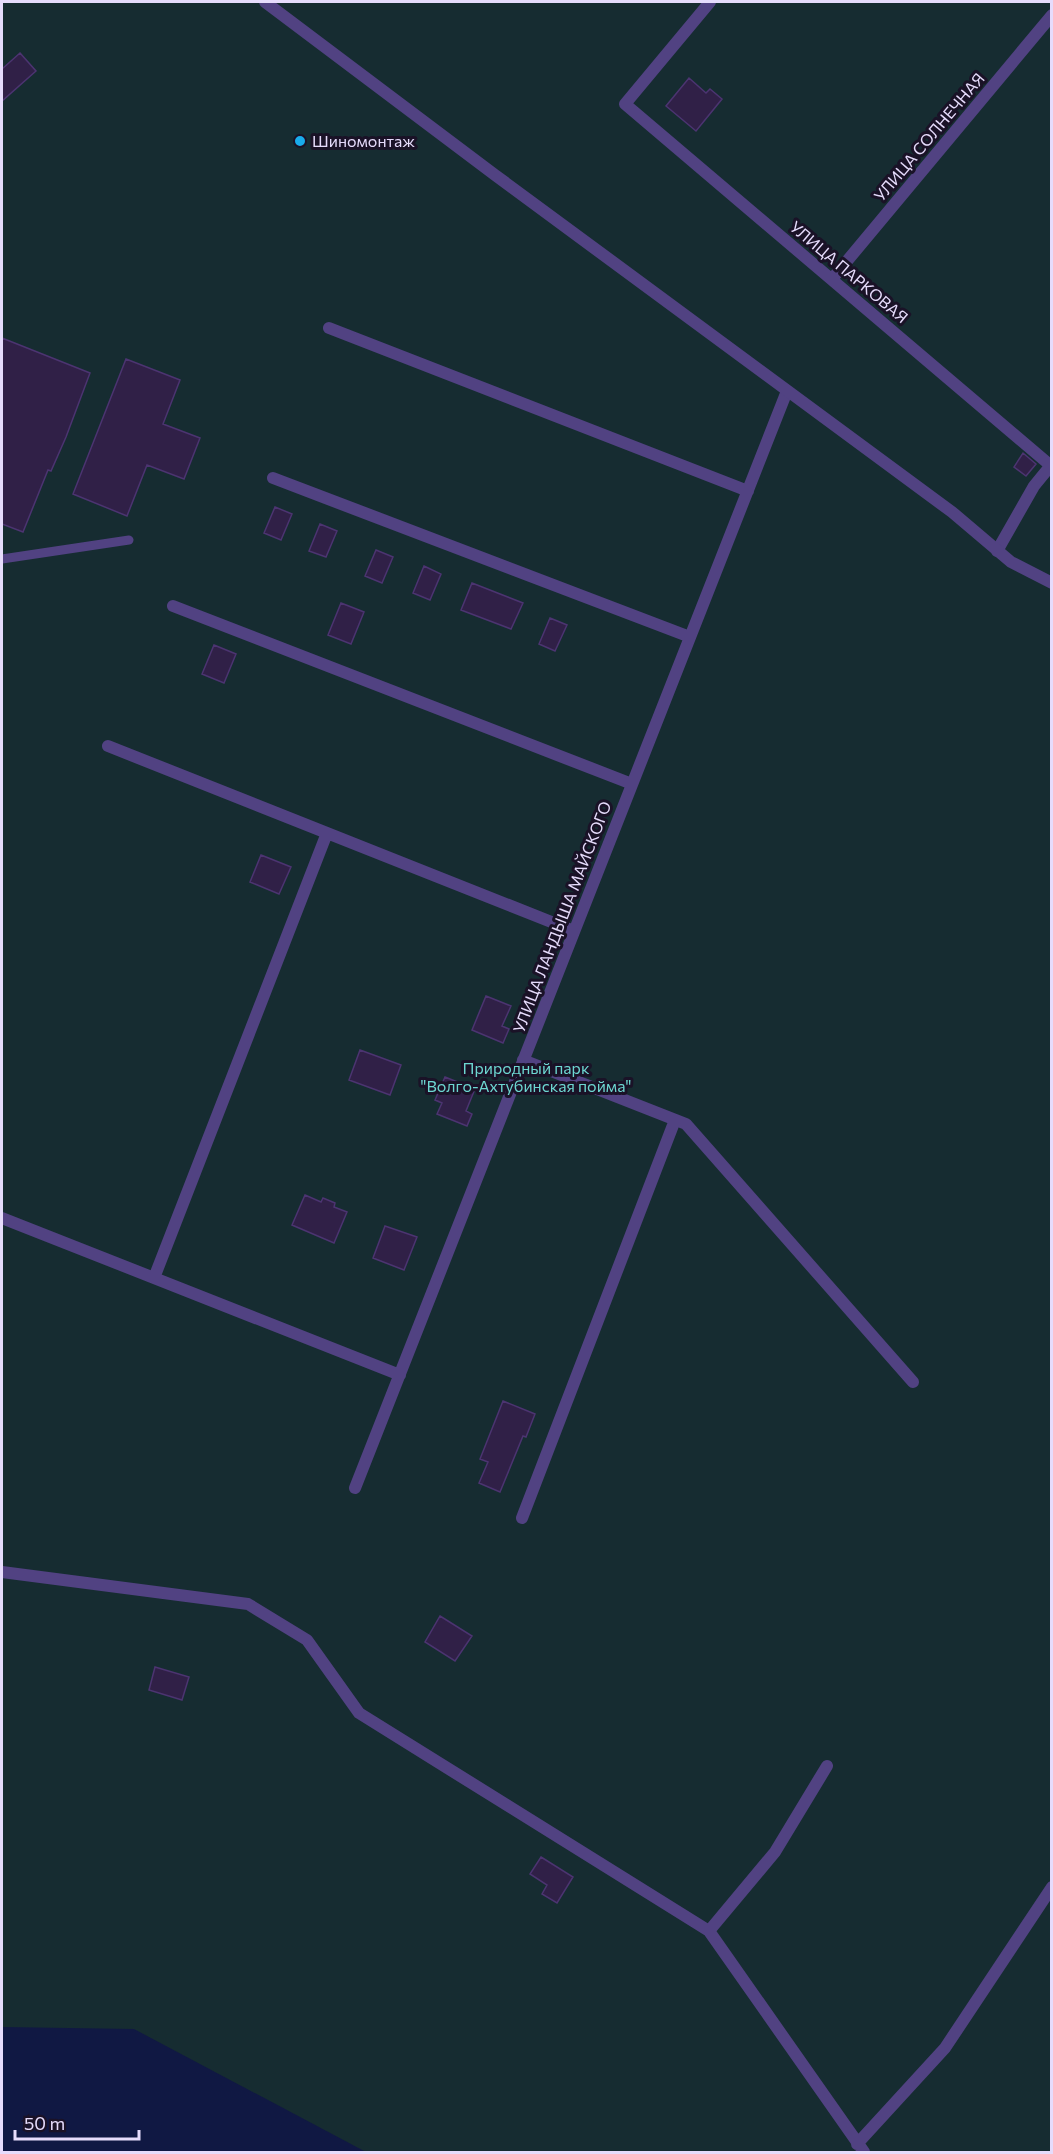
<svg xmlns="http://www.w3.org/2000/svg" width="1053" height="2154" font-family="Commissioner,sans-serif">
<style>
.green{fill:#162c31}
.water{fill:#101843}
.building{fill:#302047;stroke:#4c3471;stroke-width:1.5}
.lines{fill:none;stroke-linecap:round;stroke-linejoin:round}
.service{stroke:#514282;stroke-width:9}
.minor{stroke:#514282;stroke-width:12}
.tertiary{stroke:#514282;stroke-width:12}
.poi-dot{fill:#19aceb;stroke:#1a1227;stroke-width:2}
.labels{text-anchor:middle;stroke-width:6;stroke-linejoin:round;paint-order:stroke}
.street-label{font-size:16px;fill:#e6dcfc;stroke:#1a1227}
.poi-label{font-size:16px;fill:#e6dcfc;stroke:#1a1227;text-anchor:start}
.park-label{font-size:16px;fill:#6dd7d1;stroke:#1a1227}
</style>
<rect width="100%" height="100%" fill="#1a1227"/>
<path class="green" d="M2,2H1051V2152H2Z"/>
<path class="water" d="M2,2027L134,2029L366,2152H2Z"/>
<path class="building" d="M20,53L36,71L2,101V69Z
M689,78L706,93L710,89L722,99L696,131L666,106Z
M2,338L90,373L66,437L51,471L48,470L23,532L2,524Z
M126,359L180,380L163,424L200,438L184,479L147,465L127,516L73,494Z
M1023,453L1036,464L1026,476L1014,467Z
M275,507L292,514L281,540L264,533Z
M320,524L337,531L326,557L309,551Z
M376,550L393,557L382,583L365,576Z
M424,566L441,574L430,600L413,593Z
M472,583L523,603L511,629L461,610Z
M341,603L364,612L351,644L328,635Z
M550,618L567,625L555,651L539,644Z
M214,645L236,654L224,683L202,674Z
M261,855L291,867L279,894L250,882Z
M486,996L511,1006L502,1026L509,1029L503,1043L472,1030Z
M360,1050L401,1065L390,1095L349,1080Z
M445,1077L475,1089L466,1111L472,1114L467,1126L437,1114L442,1103L435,1100Z
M305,1195L321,1202L323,1198L335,1203L334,1207L347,1212L334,1243L292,1225Z
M385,1226L417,1237L404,1270L373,1258Z
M503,1401L535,1414L526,1437L523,1436L500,1492L479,1483L488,1462L480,1459Z
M440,1616L472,1636L455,1661L425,1642Z
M155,1667L189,1677L182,1700L149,1690Z
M541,1857L573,1877L557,1903L542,1894L547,1885L530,1874Z"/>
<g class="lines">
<path class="service" d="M2,559L129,540"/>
<path class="minor" d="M710,2L625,104L1050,465
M832,279L1052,15
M329,328L748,491
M273,478L690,637
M997,551L1034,486L1052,464
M173,606L632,784
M108,746L574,931
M523,1060L686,1124L913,1382
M2,1218L400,1375
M154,1278L327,833
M355,1488L787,391
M522,1518L675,1120
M2,1572L248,1604L307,1640L359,1713L709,1931L864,2152
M709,1931L775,1852L827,1766
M857,2144L945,2048L1052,1887"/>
<path class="tertiary" d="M265,2L495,175L952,512L1011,562L1052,583"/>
</g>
<circle class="poi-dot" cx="300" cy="141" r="6"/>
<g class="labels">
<g class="street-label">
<text transform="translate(929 137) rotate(-50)" y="6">УЛИЦА СОЛНЕЧНАЯ</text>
<text transform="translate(849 272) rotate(40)" y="6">УЛИЦА ПАРКОВАЯ</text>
<text transform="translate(562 917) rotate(-69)" y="6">УЛИЦА ЛАНДЫША МАЙСКОГО</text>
</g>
<g class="poi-label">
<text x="312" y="147">Шиномонтаж</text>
</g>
<g class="park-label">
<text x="526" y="1074">Природный парк<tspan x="526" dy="18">"Волго-Ахтубинская пойма"</tspan></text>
</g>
</g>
<rect width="1053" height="2154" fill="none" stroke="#e6dcfc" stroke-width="6"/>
<path d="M15 2130v9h124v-9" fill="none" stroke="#e6dcfc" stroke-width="3"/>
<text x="24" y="2130" font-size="18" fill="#e6dcfc" stroke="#1a1227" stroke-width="4.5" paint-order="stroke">50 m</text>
</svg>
